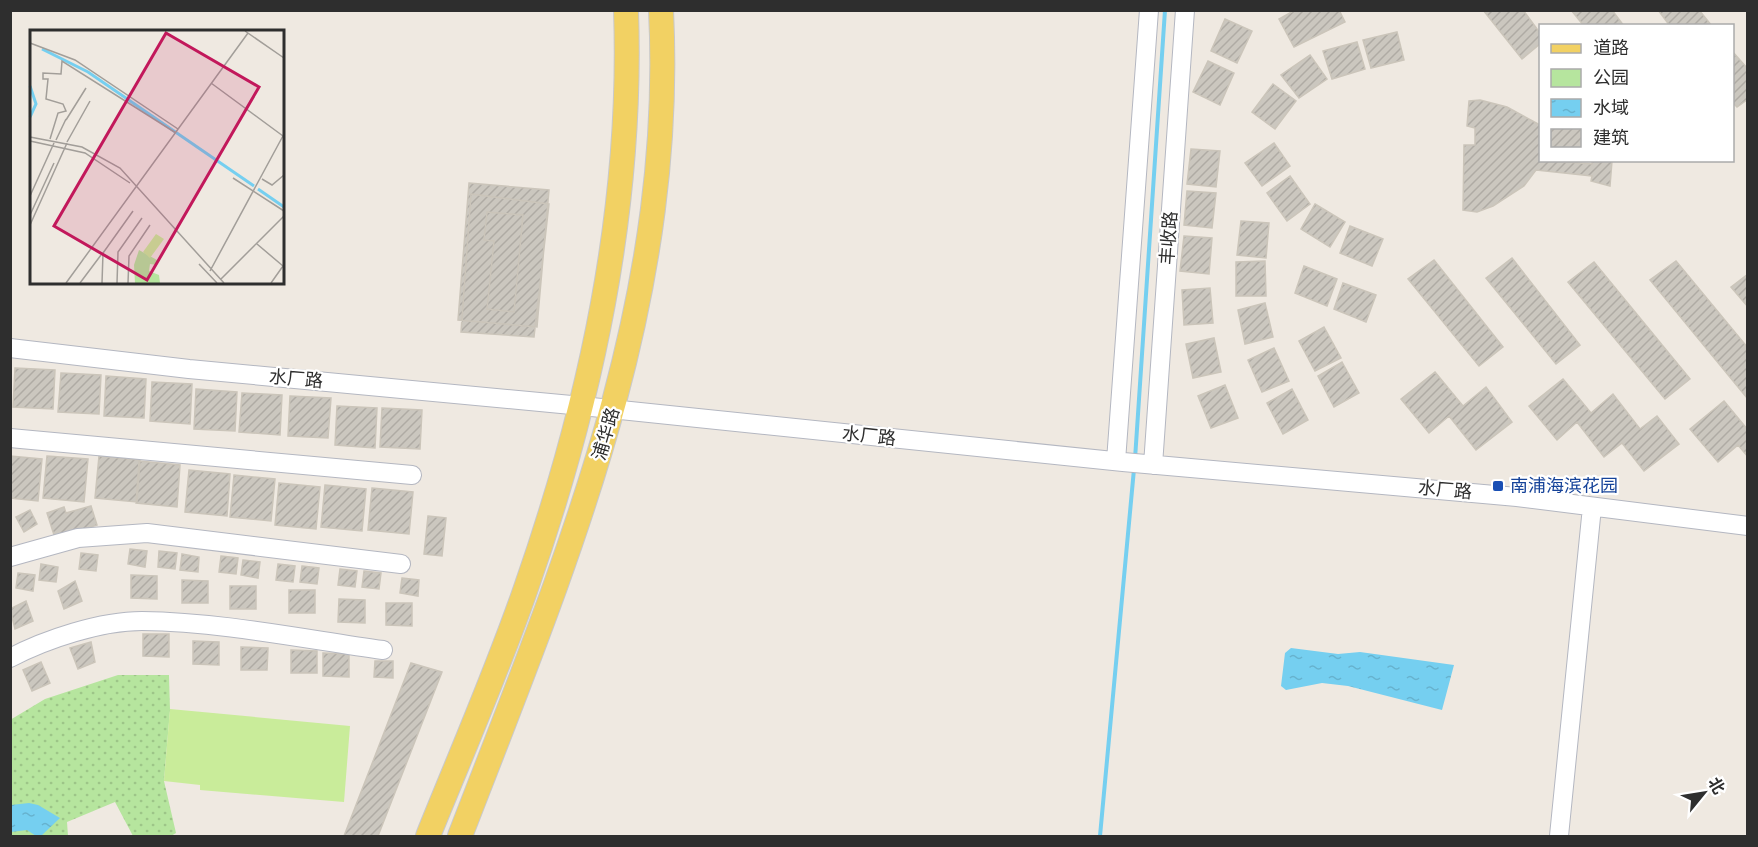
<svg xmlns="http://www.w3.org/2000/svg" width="1758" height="847" font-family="'Exo 2','Noto Sans SC',sans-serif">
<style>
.green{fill:url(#green-dots)}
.pitch{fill:#c9ec9a}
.water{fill:url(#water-ripples)}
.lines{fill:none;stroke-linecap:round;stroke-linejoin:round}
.stream{stroke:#75cff0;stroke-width:4}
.building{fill:url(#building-hatch);stroke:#cbc5ba;stroke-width:1.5}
.minor-casing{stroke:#b4b7c1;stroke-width:20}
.major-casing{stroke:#c9c9c9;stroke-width:26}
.minor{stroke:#fff;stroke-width:18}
.major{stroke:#f2d163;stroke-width:24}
.transit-dot{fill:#1a4fb4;stroke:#fff;stroke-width:2}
.labels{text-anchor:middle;stroke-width:4.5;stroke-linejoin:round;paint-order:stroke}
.street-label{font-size:18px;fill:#2e2e2e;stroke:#fff}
.transit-label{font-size:18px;fill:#164399;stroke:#fff;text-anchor:start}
.inset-river{fill:none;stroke:#75cff0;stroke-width:3}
.inset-road{fill:none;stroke:#a29e99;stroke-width:1.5}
.view{fill:#c2185b;fill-opacity:0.15;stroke:#c2185b;stroke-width:3}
.inset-edge{fill:none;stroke:#2e2e2e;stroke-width:3}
</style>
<defs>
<pattern id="green-dots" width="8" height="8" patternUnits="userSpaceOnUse" patternTransform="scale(1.5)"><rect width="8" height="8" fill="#b6e59e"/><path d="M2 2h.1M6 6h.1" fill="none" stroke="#9dc588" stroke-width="1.8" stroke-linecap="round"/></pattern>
<pattern id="water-ripples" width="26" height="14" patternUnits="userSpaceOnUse" patternTransform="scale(1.5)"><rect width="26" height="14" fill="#75cff0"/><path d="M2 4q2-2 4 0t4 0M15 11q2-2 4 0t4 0" fill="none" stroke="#66b2ce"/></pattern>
<pattern id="building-hatch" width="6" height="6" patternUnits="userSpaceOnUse" patternTransform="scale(1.5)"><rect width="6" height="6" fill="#cbc7bf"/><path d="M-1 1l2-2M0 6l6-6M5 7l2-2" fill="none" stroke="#afaba4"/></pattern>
</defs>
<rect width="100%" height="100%" fill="#efe9e1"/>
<path class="green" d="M118,675H169L170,710L164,781L176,833L171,836H133L115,802L67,822L68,836H11L10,720L45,699Z"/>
<path class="pitch" d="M170,709L350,726L344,802L200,790V785L164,781Z"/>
<path class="water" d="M1291,648L1338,654L1360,652L1454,665L1442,710L1348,686L1322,683L1286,690L1281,686L1285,653Z
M29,803L38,805L60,818L41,836H36L27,830L11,832V805Z"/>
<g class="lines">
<path class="stream" d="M1135,459L1165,10
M1100,836L1134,469"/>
</g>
<path class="building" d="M1295,10H1339L1345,22L1294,47L1279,19Z
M1483,10H1523L1540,33V44L1522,59Z
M1571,10H1612L1624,26H1584Z
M1658,10H1699L1712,26H1670Z
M1225,19L1252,31L1237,63L1211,51Z
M1397,32L1404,60L1371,68L1363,40Z
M1357,42L1365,69L1332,79L1323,51Z
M1732,51L1748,69V99L1737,107L1732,102Z
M1310,55L1327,79L1299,98L1281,75Z
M1208,61L1234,73L1220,105L1193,92Z
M1273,84L1296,101L1275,129L1252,112Z
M1480,100L1507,107L1540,125V160L1592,164V160L1612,161L1610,186L1591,181L1592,176L1536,170L1524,186L1493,206L1477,212L1463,210L1464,145H1475V128L1467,126L1469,101Z
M1274,143L1290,166L1262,186L1245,163Z
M1191,149L1220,151L1216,187L1187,184Z
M1290,176L1310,204L1287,221L1267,193Z
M469,183L549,190L537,327L458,320Z
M1187,191L1216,193L1212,228L1184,225Z
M471,194L549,204L534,337L461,332Z
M1315,204L1345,222L1330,247L1301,229Z
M487,212L523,215L514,312L487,309L494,241L484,240Z
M1241,221L1269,223L1266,258L1237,255Z
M1350,226L1383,239L1372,266L1340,253Z
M1184,236L1212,238L1209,274L1180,271Z
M1512,258L1580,345L1556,364L1486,278Z
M1434,260L1503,347L1479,366L1408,279Z
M1265,261L1266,296H1236V262Z
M1676,261L1748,348L1747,398L1650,280Z
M1594,262L1690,379L1665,399L1568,282Z
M1304,266L1337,279L1327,306L1295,293Z
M1748,274V307L1731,287Z
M1343,283L1376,295L1366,322L1334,309Z
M1210,288L1213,323L1184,325L1182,290Z
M1265,303L1273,337L1245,344L1238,310Z
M1324,327L1341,358L1315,371L1299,341Z
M1214,338L1221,372L1193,378L1186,344Z
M1274,348L1289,381L1262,392L1248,360Z
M1342,362L1359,393L1334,407L1318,376Z
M15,368L55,370L53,409L13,407Z
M1435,372L1463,406L1486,387L1512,422L1476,450L1449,416L1429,433L1401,399Z
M61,373L101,375L99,414L58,412Z
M106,376L146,379L144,418L104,416Z
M1563,379L1591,413L1613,394L1640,429L1657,416L1679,444L1644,471L1622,443L1604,457L1577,422L1557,440L1529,406Z
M152,382L192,384L190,424L150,421Z
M1225,385L1238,418L1211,428L1198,396Z
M196,389L237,392L235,431L194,429Z
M1292,389L1308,420L1283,434L1267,403Z
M242,393L282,395L280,435L239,432Z
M290,396L331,398L328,438L288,436Z
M1724,401L1748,430V457L1738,445L1718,462L1690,429Z
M337,406L377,408L375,448L335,445Z
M382,408L422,410L420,449L380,447Z
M10,456L42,459L38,501L10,498Z
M47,456L88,459L84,502L43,498Z
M99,456L140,460L137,502L95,498Z
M139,461L180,465L177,507L136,503Z
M189,470L230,474L227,516L185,512Z
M234,475L275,479L271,521L230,517Z
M279,483L320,487L316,529L275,525Z
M325,485L366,489L362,531L321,527Z
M372,488L413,492L409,534L368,530Z
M91,506L97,525L55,538L47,513L64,507L66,513Z
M30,510L37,524L24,532L16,517Z
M428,516L446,518L442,556L424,554Z
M130,549L147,551L145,567L128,564Z
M159,551L177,553L175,569L158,567Z
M81,553L98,555L96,571L79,569Z
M182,554L199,557L198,572L180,570Z
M221,556L238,558L236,574L219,572Z
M243,560L260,562L258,578L241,575Z
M41,564L58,567L56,582L39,580Z
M278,564L295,566L293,582L276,580Z
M302,566L319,568L317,584L300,582Z
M340,569L357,571L355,587L338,585Z
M364,571L381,573L379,589L362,587Z
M18,573L35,575L33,591L16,588Z
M131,575L157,576V599L131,598Z
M402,578L419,580L418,596L400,593Z
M182,580L208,581V603H182Z
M75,581L82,601L64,609L58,591Z
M230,586H256V609H230Z
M289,590H315V613H289Z
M339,599L365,600V623L338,622Z
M26,601L33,621L15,629L10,609Z
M386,603H412V626L386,625Z
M143,634H169V657L143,656Z
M193,641L219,642V665L193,664Z
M91,642L95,662L78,669L70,648Z
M241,647L268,648L267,670H241Z
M291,650L317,651V673H291Z
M323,653L349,654V677L323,676Z
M375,661H393V678L374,677Z
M41,662L50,683L32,691L23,670Z
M411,663L442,672L378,836H344Z"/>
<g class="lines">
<g class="minor-casing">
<path id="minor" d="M10,348L189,369L582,406L1123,462L1517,497L1748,526
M10,438L412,475
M1116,461L1149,10
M1153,465L1185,10
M10,557L78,538L147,533L401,564
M10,658C46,639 101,621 142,621C222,622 304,639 383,650
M1559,836L1592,507"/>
</g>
<g class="major-casing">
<path id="major" d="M428,836C461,754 497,672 526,588C591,402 633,208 626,10
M460,836C564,566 676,308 661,10"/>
</g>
<use href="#minor" class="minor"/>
<use href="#major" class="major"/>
</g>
<rect class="transit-dot" x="1492" y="480" width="12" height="12" rx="3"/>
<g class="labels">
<g class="street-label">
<text transform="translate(1169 238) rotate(-86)" y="6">丰收路</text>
<text transform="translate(296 379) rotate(5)" y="6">水厂路</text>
<text transform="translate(606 434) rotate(-74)" y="6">浦华路</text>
<text transform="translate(869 436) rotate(6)" y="6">水厂路</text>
<text transform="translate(1445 490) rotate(5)" y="6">水厂路</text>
</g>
<g class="transit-label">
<text x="1510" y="492">南浦海滨花园</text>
</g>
</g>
<g transform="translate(30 30)">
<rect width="254" height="254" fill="#efe9e1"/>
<path d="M109,220L127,230V235L120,234L119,241L129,245L130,253H105L104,235Z" fill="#b6e59e"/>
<path d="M126,204L134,209L120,228L113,222Z" fill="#c9ec9a"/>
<path class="inset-river" d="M12,19L58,42L224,156M0,56L6,74L0,87M228,159L254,177"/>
<path class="inset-road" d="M215,1L254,28M0,13L45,30L148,99M181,53L253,106M36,90L56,58M0,107L52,117L90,138L194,253M20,109L28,83L36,81L33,74L16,69L18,49H13V43L31,44L32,31L146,103M26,110L36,89M0,111L55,123L100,153M37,112L60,71M203,148L254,181M232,149L242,155L254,145M0,166L24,113M0,185L24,133M0,195L37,113M227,214L253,236M169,234L187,253M180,241L254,104M191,249L254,186M36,253L218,3M50,253L71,225M72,253L73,223L103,181M87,253L88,222L112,188M98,253L99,226L120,195M241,253L253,236"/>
<path class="view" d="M136,3L229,57L117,250L24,196Z"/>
<rect width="254" height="254" class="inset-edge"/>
</g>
<rect width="1758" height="847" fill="none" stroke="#2e2e2e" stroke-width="24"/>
<rect x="1539" y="24" width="195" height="138" fill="#ffffff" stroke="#ababab" stroke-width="1.5"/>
<rect x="1551" y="44" width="30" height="9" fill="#f2d163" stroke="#ababab" stroke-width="1.5"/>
<text x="1593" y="54" font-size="18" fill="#2e2e2e">道路</text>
<rect x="1551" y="69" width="30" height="18" fill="#b6e59e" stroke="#ababab" stroke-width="1.5"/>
<text x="1593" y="84" font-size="18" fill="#2e2e2e">公园</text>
<rect x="1551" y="99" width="30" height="18" fill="url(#water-ripples)" stroke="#ababab" stroke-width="1.5"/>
<text x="1593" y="114" font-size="18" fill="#2e2e2e">水域</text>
<rect x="1551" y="129" width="30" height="18" fill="url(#building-hatch)" stroke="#ababab" stroke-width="1.5"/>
<text x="1593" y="144" font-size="18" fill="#2e2e2e">建筑</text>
<g transform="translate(1704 793) rotate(60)" stroke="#ffffff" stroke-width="4.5" paint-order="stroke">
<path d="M0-4.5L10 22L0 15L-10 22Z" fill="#2e2e2e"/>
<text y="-9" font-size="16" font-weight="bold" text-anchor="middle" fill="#2e2e2e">北</text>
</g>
</svg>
